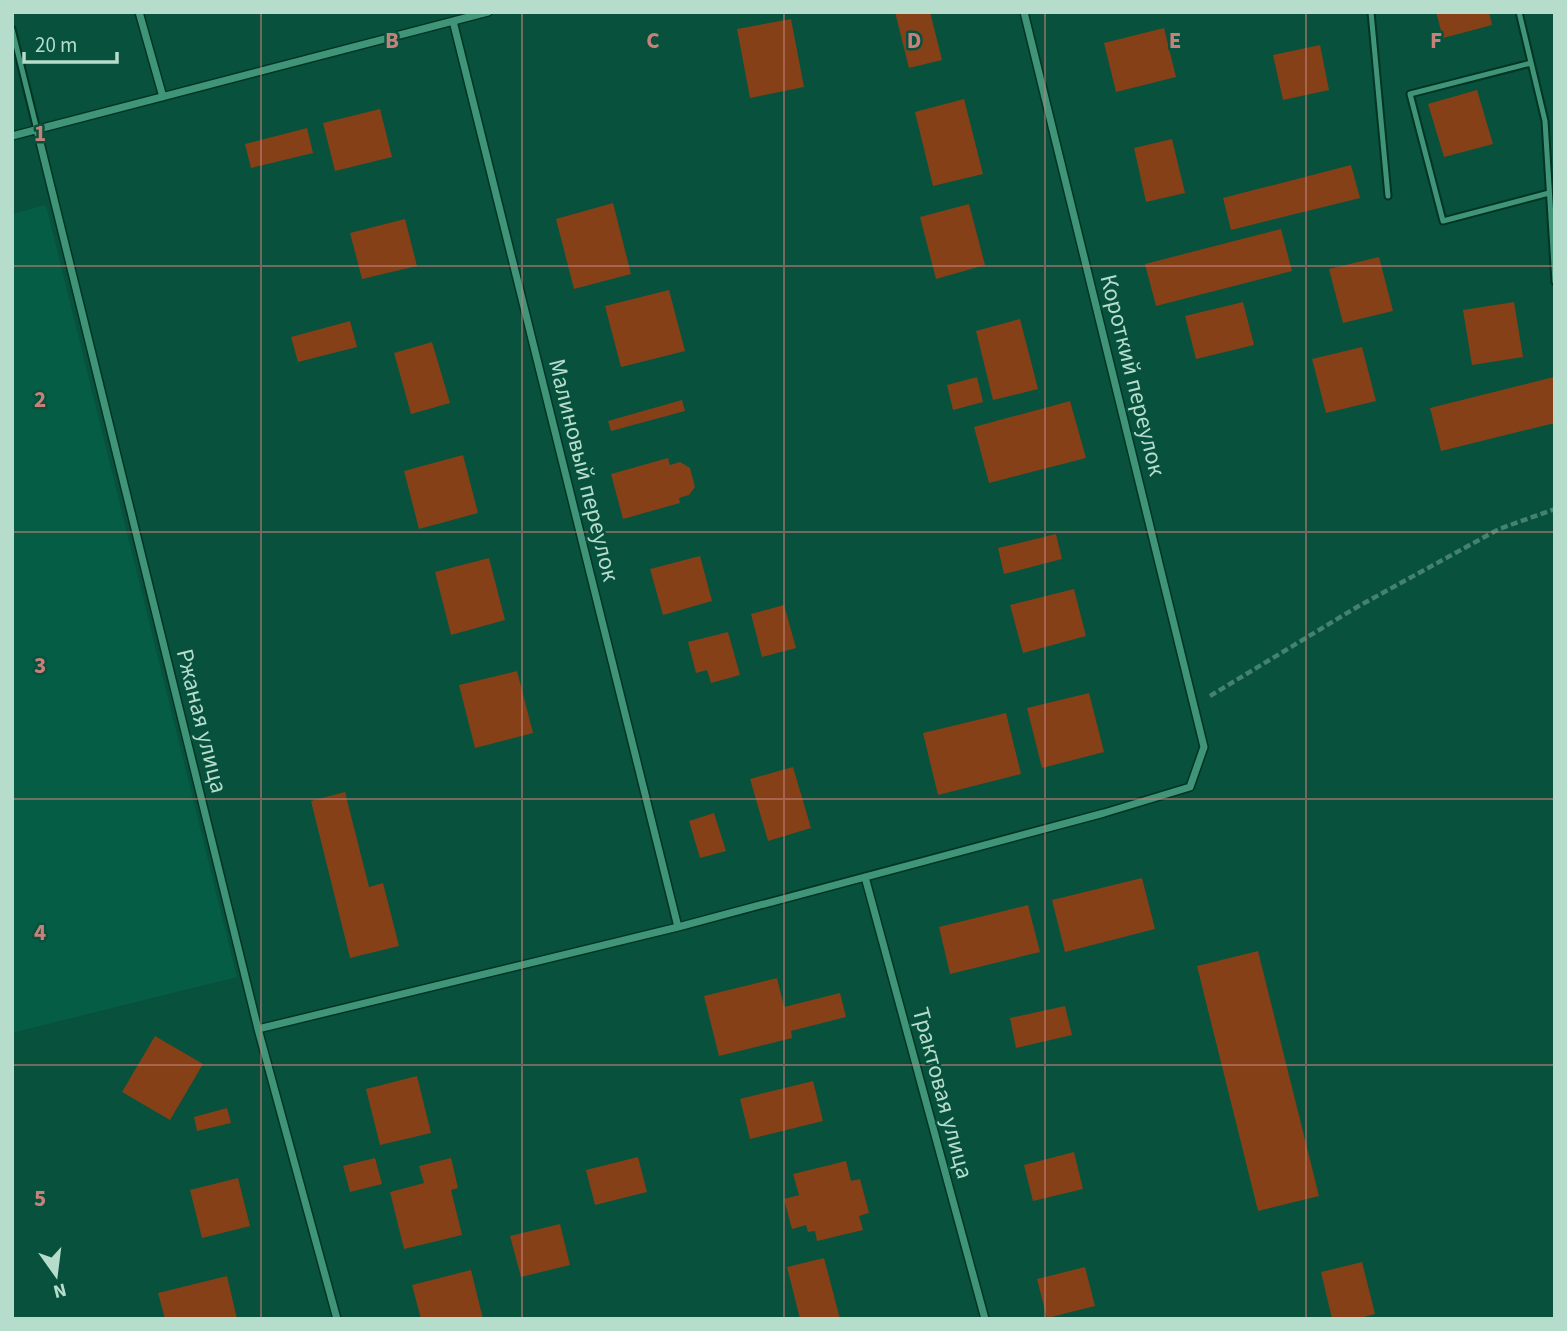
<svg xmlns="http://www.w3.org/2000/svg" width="1567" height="1331" font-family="'Source Sans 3',sans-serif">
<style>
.built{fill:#055d45}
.building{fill:#854017}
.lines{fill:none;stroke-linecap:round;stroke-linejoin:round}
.service-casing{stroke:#023425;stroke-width:9}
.minor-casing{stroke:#023425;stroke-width:10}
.path{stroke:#44826f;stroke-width:4.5;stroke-dasharray:7 3.5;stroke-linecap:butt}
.service{stroke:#409578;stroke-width:5}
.minor{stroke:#409578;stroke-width:7}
.grid{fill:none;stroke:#c6827a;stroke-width:2;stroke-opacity:0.55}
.labels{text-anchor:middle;stroke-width:5;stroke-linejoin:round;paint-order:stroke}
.street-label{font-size:24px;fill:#b6ddcc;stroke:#07513d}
.grid-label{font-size:23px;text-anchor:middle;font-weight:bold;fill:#c6827a;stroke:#07513d;stroke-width:5;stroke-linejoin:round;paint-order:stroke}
</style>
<rect width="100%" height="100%" fill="#07513d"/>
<path class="built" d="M46,205L237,977L12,1033V214Z"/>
<path class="building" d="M895,12H930L942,60L909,68Z
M1436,12H1489L1492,25L1443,38Z
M791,19L804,87L750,98L737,29Z
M1164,28L1176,77L1116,92L1104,43Z
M1320,45L1329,90L1283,100L1273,55Z
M1477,90L1493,144L1444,157L1428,104Z
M964,99L983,174L933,186L915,112Z
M380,109L392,157L335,171L323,123Z
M307,128L313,153L251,168L245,144Z
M1172,139L1185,193L1146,202L1134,148Z
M1351,165L1360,198L1231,230L1223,198Z
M613,203L631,274L574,289L556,219Z
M969,204L985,265L936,279L920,217Z
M405,219L417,266L362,279L350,233Z
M1281,229L1292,271L1156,306L1145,264Z
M1379,257L1393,311L1343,323L1329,269Z
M669,290L685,351L621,367L605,306Z
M1243,302L1254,345L1196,359L1185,316Z
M1514,302L1523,357L1472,365L1463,310Z
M1020,319L1038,389L993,400L976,331Z
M350,321L357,347L298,362L291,337Z
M432,342L450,403L411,414L394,353Z
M1362,347L1376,401L1326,413L1312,359Z
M977,377L983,402L953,410L947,385Z
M1554,377L1555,423L1441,451L1430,408Z
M682,400L685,411L611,431L608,421Z
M1070,401L1086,458L989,483L974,427Z
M463,455L478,513L419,529L404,471Z
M668,458L670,465L680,462L690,468L695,487L689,495L679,498L680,503L623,519L611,474Z
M1056,534L1062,559L1004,574L998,548Z
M700,556L712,601L663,615L650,569Z
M489,558L505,620L451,635L435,572Z
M1074,589L1086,636L1023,653L1010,605Z
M784,605L796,648L762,657L751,614Z
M728,632L740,675L711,683L707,670L696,673L688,642Z
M517,671L533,733L475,748L459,685Z
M1089,693L1104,752L1042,768L1027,708Z
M1006,713L1021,774L938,795L923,733Z
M793,767L811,828L768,841L750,779Z
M345,792L369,887L383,883L399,946L350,958L311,801Z
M714,813L726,851L700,858L689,821Z
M1142,878L1155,929L1065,952L1052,900Z
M1028,905L1040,952L950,974L939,927Z
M1258,951L1319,1196L1258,1211L1197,966Z
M777,978L784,1007L840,993L846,1017L791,1031L792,1038L719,1056L704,996Z
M1065,1006L1072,1035L1016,1048L1010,1018Z
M155,1036L203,1064L170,1120L122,1092Z
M417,1076L431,1133L380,1145L366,1089Z
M813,1081L823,1121L750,1139L740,1099Z
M227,1108L231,1123L197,1131L194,1117Z
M1074,1152L1083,1189L1033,1201L1024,1165Z
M638,1157L647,1192L595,1205L586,1170Z
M375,1158L382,1184L350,1192L343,1166Z
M451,1158L458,1188L451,1190L462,1235L404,1249L390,1192L424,1183L419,1166Z
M846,1161L851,1181L860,1179L869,1213L859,1216L863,1230L817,1241L815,1231L808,1232L806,1225L792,1229L784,1199L799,1195L793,1174Z
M238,1178L250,1226L202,1238L190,1190Z
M560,1224L570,1265L521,1277L510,1236Z
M824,1258L840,1319H800L787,1267Z
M1362,1262L1375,1314L1356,1319H1332L1321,1272Z
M1085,1267L1095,1306L1047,1318L1037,1279Z
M471,1270L483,1319H421L412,1285Z
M227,1276L237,1319H165L158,1293Z"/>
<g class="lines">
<g class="service-casing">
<path id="service" d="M1371,12L1388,196
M1519,12L1545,121L1555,282
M12,29L37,130
M1531,63L1410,94L1443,221L1549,193"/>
</g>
<g class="minor-casing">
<path id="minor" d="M139,12L163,97
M453,21L678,927
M37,130L258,1029L337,1319
M12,136L488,12
M865,877L985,1319
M258,1029L678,927L1104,813L1190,787L1204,747L1024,12"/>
</g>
<path class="path" d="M1210,696L1357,607L1499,529L1555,509"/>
<use href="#service" class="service"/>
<use href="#minor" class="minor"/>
</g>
<path class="grid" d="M261,12V1319M522,12V1319M784,12V1319M1045,12V1319M1306,12V1319M12,266H1555M12,532H1555M12,799H1555M12,1065H1555"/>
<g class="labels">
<g class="street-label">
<text transform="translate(1133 375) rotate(76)" y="8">Короткий переулок</text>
<text transform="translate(584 470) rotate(76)" y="8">Малиновый переулок</text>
<text transform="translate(202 721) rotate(76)" y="8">Ржаная улица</text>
<text transform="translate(943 1093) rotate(75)" y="8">Трактовая улица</text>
</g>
</g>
<g class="grid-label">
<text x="392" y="48">B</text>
<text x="653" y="48">C</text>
<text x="914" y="48">D</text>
<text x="1175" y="48">E</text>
<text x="1436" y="48">F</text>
<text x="40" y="141">1</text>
<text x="40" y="407">2</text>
<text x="40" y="673">3</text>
<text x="40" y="940">4</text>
<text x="40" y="1206">5</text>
</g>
<rect width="1567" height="1331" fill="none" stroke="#b6ddcc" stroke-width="28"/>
<g transform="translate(56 1275) rotate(166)" stroke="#07513d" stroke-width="5" paint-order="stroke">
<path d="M0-5L12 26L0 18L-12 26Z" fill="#b6ddcc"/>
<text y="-10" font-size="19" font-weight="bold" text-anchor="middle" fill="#b6ddcc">N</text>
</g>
<path d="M24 52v10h93v-10" fill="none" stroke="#b6ddcc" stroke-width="3.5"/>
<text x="35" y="52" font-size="21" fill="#b6ddcc" stroke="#07513d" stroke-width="5" paint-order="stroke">20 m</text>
</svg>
